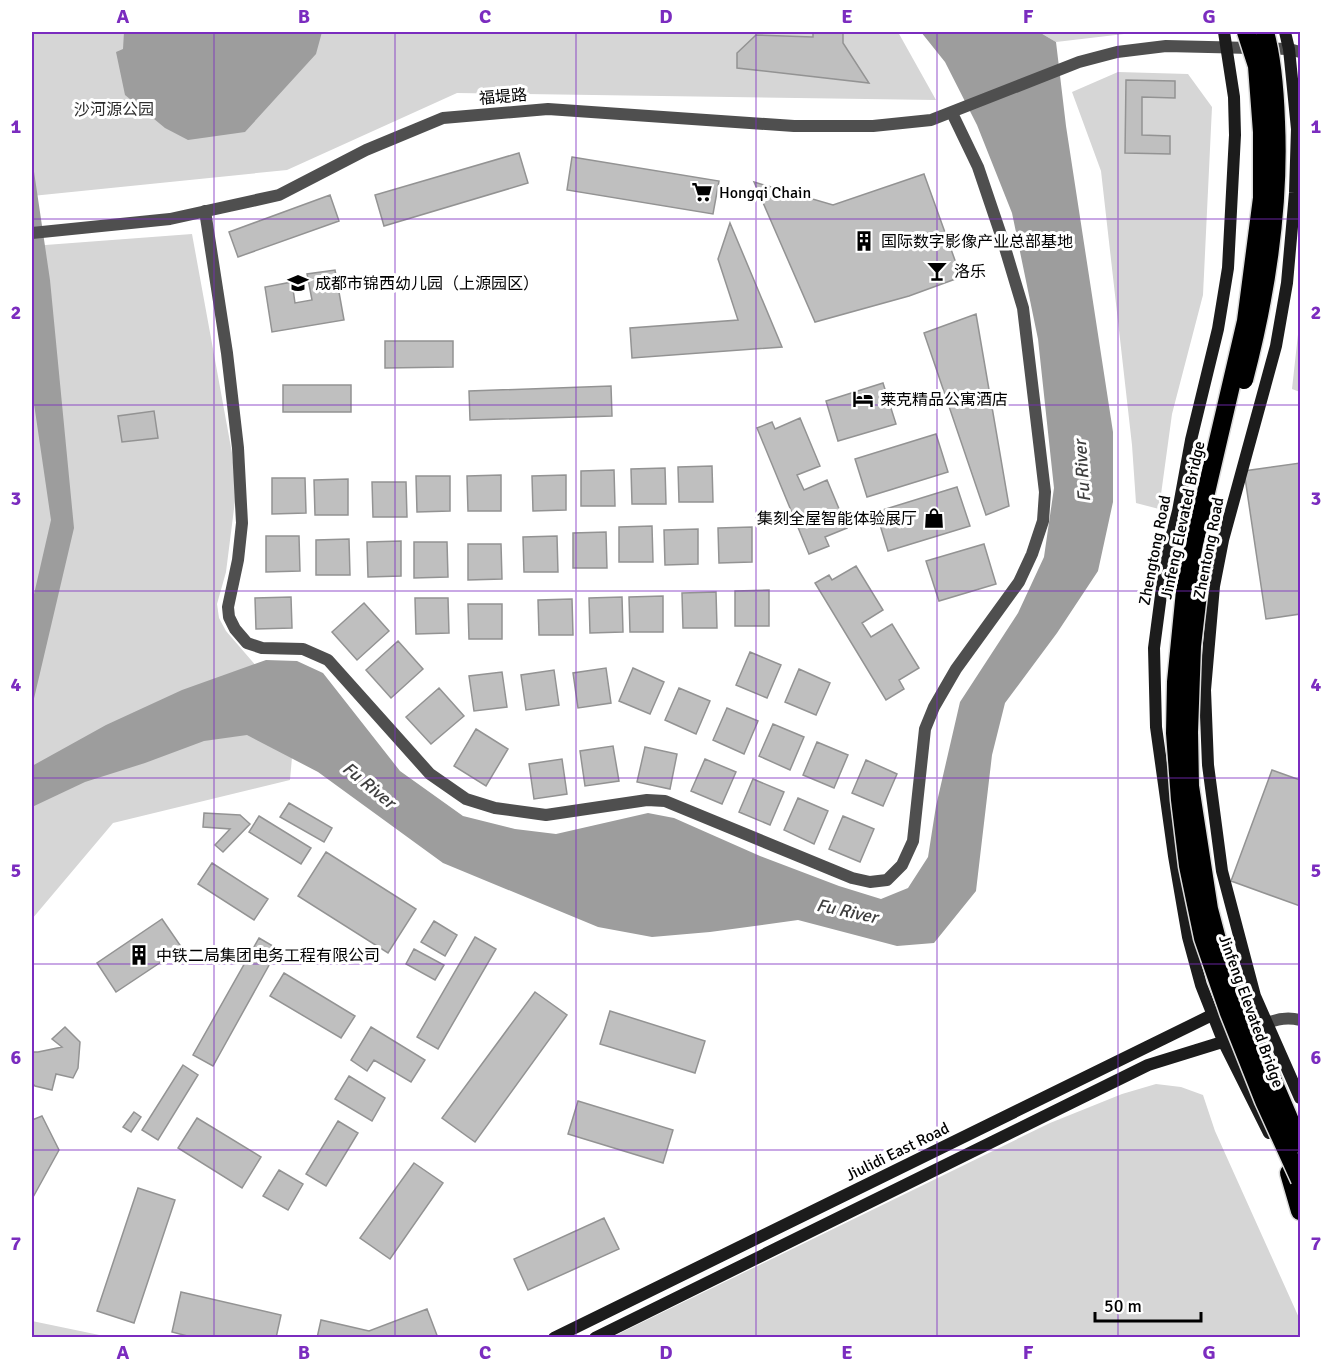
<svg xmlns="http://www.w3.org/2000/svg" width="1332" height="1369" font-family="Signika,'Noto Sans SC',sans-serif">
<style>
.green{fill:#d6d6d6}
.water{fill:#9d9d9d}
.building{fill:#bfbfbf;stroke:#939393;stroke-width:1.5}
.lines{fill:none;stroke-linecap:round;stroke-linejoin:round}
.highway-casing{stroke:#dbdbdb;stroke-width:21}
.street{stroke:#4f4f4f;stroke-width:12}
.secondary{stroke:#1c1c1c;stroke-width:12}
.highway{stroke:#000;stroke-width:18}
.highway-bridge-casing{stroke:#dbdbdb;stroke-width:21;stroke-linecap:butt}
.highway-bridge{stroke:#000;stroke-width:18}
.grid{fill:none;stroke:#7b2cbf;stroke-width:1.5;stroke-opacity:0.55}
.labels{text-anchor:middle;stroke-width:6;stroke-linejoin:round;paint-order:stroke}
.street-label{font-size:16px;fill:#000;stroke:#fff}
.park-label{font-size:16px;fill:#2d2d2d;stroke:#fff}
.poi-label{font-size:16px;fill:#000;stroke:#fff;text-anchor:start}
.water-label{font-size:18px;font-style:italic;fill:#3e3e3e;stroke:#fff}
.neatline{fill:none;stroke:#7b2cbf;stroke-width:2}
.grid-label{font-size:20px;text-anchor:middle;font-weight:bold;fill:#7b2cbf}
</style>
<rect width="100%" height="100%" fill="#fff"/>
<path class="green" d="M32,32H898L936,100L457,93L287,170L32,196Z
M1039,32H1141L1056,42Z
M1118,72L1188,74L1212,107L1203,295L1172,414L1159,509L1136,503L1132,445L1101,171L1072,92Z
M192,234L232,453L236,493L226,572L217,604L219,618L226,631L296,712L290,780L113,823L32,919V246Z
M1300,316V392L1292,389Z
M1156,1084L1181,1087L1203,1095L1215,1131L1300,1320V1337H612L1050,1123L1122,1094Z
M32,1321L109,1337H32Z"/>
<path class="water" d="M124,32H322L316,54L245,132L188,140L165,128L125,95L116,52L123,49Z
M921,32H1039L1056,42L1066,126L1113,432V502L1098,571L1057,633L1005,703L992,755L976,891L934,943L897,946L798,920L710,932L652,937L598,927L443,863L318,772L247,735L204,741L145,763L85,782L32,807V766L106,725L182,690L266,660L297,661L323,673L400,771L463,816L515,829L556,834L648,813L674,818L760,856L839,886L881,899L908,888L928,857L936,806L960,702L1018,613L1044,557L1054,488L1038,339L1012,213L977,125L945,62Z
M32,158L50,280L74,528L32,707V603L51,520L32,390Z"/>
<path class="building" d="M813,32H843V43L869,83L737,68V53L756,35L813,37Z
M1126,80L1175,81V98L1142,97V135L1170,136V154L1125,153Z
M519,153L528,183L384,226L375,195Z
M572,157L719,181L713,214L567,190Z
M924,174L961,277L909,296L815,322L754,182L833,205Z
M330,195L339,221L238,257L229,232Z
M730,223L782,347L632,358L630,328L738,320L718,259Z
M335,270L344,320L272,332L265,287L292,282L295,303L312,300L307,274Z
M976,314L1009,506L986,515L924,333Z
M385,341H453V367L385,368Z
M883,383L896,424L838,441L826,401Z
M283,385H351V412H283Z
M611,386L612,416L470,420L469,391Z
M154,411L158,438L122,442L118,416Z
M800,418L820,466L797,475L804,490L827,480L847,528L825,537L829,546L809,554L757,428L772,422L775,429Z
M936,434L948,472L867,497L855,459Z
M1300,463V614L1266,619L1244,471Z
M712,466L713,502H679L678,467Z
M665,468L666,504H632L631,469Z
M614,470L615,506H581V471Z
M501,475V511H468L467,476Z
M566,475V510L533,511L532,476Z
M416,476H450V511L417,512Z
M272,478H305L306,513L272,514Z
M348,479V515H315L314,480Z
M372,482H406L407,517H373Z
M957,487L970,526L888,551L876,512Z
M652,526L653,562H619V527Z
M752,527V562L719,563L718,528Z
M698,529V564L665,565L664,530Z
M606,532L607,568H573V533Z
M266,536H299L300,571L266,572Z
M557,536L558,572H524L523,537Z
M349,539L350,575H316V540Z
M401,541V576L368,577L367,542Z
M414,542H447L448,577L414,578Z
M468,544H501L502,579L468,580Z
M984,544L996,584L939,601L926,561Z
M856,566L883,610L862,623L871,637L892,624L919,668L899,680L904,689L886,700L815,583L829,575L832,580Z
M769,590V626H735V591Z
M716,592L717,628H683L682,593Z
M663,596V632H630L629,597Z
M291,597L292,628L256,629L255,598Z
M622,597L623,632L590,633L589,598Z
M415,598H448L449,633L416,634Z
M572,599L573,635H539L538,600Z
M364,603L389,631L357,660L332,632Z
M468,604H502V639H469Z
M398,641L423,669L391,698L366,670Z
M750,652L781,665L767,698L736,685Z
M606,668L611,703L578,708L573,673Z
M633,668L664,682L650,714L619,701Z
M799,669L830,683L816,715L785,702Z
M554,670L559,705L526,710L521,675Z
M502,672L507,707L474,711L469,676Z
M439,688L464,716L431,744L406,717Z
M679,688L710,701L696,734L665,720Z
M727,708L758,721L744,754L713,740Z
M773,724L804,737L790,770L759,756Z
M476,729L508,749L486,786L454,766Z
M817,742L848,755L834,788L803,775Z
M613,746L619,781L585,786L580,751Z
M645,747L677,754L670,789L637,782Z
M562,759L567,794L534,799L529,764Z
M705,759L736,772L722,804L691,791Z
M866,760L897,774L883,806L852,793Z
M1272,770L1300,780V854L1299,858L1300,859V906L1231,881Z
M753,779L784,792L770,825L739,812Z
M798,798L828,811L814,844L784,830Z
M289,803L332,828L324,842L280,817Z
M204,813L240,815L250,824L223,852L215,845L230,829L203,827Z
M259,816L311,848L301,864L249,832Z
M843,816L874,829L860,862L829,849Z
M326,852L416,909L388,953L298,896Z
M212,863L268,899L254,920L198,884Z
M162,919L182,948L116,992L97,963Z
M434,921L457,935L445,956L421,942Z
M475,937L496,949L438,1049L417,1037Z
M259,938L278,949L213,1066L193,1055Z
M414,949L444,965L435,980L406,964Z
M284,973L355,1016L341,1038L270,996Z
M535,992L567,1015L475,1142L442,1118Z
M610,1011L705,1041L695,1073L600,1044Z
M65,1027L80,1042L78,1068L73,1078L56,1074L52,1090L35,1086L32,1083V1052H38L62,1047L52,1039Z
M371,1027L425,1060L411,1082L374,1060L367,1071L351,1060Z
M183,1065L198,1075L158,1140L142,1130Z
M349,1076L385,1098L372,1121L335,1099Z
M578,1101L673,1130L663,1163L568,1134Z
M134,1112L141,1117L131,1132L123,1127Z
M42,1116L59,1150L32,1199V1120Z
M197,1118L261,1157L242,1188L178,1148Z
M338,1121L358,1133L326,1186L306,1174Z
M414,1163L443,1183L390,1259L360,1238Z
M279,1170L303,1184L288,1210L263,1196Z
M138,1188L175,1200L134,1323L97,1311Z
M604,1218L619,1249L528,1290L514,1259Z
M181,1292L281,1315L276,1338H195L172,1332Z
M427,1309L438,1338H317L321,1320L369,1331Z"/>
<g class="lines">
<g class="highway-casing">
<path id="highway" d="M1289,1173L1300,1211"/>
</g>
<path class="street" d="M205,211L227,353L238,448L242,523L238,560L228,607L229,617L235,629L247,643L262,648L303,649L328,660L430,774L466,799L495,808L546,815L647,800L665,801L852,878L870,882L887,880L902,865L913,841L925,729L934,707L956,669L1019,582L1032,554L1043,521L1045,492L1023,308L1002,238L978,167L952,113
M32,233L170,219L279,195L366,150L443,118L548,109L794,126H873L931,120L1079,62L1117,52L1166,46L1289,49L1300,52
M1266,1024C1278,1018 1288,1017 1300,1020"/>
<path class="secondary" d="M1224,32L1234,97L1235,135L1228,268L1218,329L1191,440L1178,511L1166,557L1154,648L1156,727L1174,856L1188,937L1201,985L1224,1043L1269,1133
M1285,32L1289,49L1297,129L1295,193L1287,283L1276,346L1223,540L1214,586L1205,690L1208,765L1222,871L1255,996L1300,1098
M554,1338L1218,1012
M595,1338L1148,1065L1232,1039"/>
<use href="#highway" class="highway"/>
<g class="highway-bridge-casing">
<path id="highway-bridge" d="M1246,32L1257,66L1262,132V198L1246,321L1194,544L1185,591L1176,682L1175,733L1180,800L1188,866L1203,938L1229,1013L1264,1101L1300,1180
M1244,380C1266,296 1280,210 1276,122C1275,91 1273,61 1265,32
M1201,568L1192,646L1189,732L1190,786L1209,909L1219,947L1270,1074L1300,1144"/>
</g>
<use href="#highway-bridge" class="highway-bridge"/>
</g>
<path class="grid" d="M214,32V1338M395,32V1338M576,32V1338M756,32V1338M937,32V1338M1118,32V1338M32,219H1300M32,405H1300M32,591H1300M32,778H1300M32,964H1300M32,1150H1300"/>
<defs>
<g id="supermarket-bare" transform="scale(1.62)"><path d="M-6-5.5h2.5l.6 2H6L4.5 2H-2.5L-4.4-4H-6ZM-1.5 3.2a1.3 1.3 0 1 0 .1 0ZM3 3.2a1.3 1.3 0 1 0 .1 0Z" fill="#000" stroke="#fff" stroke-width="2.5" paint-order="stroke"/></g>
<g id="building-bare" transform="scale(1.62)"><path d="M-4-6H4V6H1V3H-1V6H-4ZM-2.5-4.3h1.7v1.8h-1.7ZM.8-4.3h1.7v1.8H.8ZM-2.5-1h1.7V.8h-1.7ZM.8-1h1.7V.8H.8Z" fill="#000" stroke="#fff" stroke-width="2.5" paint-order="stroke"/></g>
<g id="bar-bare" transform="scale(1.62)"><path d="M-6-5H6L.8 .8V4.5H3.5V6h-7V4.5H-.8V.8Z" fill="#000" stroke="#fff" stroke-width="2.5" paint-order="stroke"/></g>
<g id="school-bare" transform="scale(1.62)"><path d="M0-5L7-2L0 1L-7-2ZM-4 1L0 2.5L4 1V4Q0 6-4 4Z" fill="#000" stroke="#fff" stroke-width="2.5" paint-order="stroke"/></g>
<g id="hotel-bare" transform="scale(1.62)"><path d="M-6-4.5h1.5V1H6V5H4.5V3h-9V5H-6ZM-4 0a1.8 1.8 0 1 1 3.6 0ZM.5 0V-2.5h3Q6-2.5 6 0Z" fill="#000" stroke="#fff" stroke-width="2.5" paint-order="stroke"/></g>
<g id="shop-bare" transform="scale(1.62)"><path d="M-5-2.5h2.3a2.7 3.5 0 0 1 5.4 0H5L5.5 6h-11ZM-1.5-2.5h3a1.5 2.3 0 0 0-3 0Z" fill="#000" stroke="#fff" stroke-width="2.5" paint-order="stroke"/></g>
</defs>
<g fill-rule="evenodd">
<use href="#supermarket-bare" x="702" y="192"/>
<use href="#building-bare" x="864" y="241"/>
<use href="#bar-bare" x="937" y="271"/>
<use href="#school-bare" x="298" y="283"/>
<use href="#hotel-bare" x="863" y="399"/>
<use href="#shop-bare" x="934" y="518"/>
<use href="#building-bare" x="139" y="955"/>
</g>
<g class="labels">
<g class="street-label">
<text transform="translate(503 96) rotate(-5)" y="6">福堤路</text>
<text transform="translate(1182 520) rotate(-78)" y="6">Jinfeng Elevated Bridge</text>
<text transform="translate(1208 548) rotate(-79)" y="6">Zhentong Road</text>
<text transform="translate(1154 550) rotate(-79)" y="6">Zhengtong Road</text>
<text transform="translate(1252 1011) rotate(70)" y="6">Jinfeng Elevated Bridge</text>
<text transform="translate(897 1151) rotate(-26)" y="6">Jiulidi East Road</text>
</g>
<g class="park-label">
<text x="114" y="115">沙河源公园</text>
</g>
<g class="poi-label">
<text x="719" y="198">Hongqi Chain</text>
<text x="881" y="247">国际数字影像产业总部基地</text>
<text x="954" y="277">洛乐</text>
<text x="315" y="289">成都市锦西幼儿园（上源园区）</text>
<text x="880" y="405">莱克精品公寓酒店</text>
<text x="917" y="524" text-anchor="end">集刻全屋智能体验展厅</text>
<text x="156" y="961">中铁二局集团电务工程有限公司</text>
</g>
<g class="water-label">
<text transform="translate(1082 471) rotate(-94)" y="6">Fu River</text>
<text transform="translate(369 785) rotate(39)" y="6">Fu River</text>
<text transform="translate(847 911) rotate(12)" y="6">Fu River</text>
</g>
</g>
<rect width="1332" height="1369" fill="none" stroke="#ffffff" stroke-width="66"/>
<path d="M1095 1312v9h106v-9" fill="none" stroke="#000000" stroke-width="3"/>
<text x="1104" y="1312" font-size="18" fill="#000000" stroke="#ffffff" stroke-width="4.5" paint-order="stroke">50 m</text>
<rect x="33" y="33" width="1266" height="1303" class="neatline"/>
<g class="grid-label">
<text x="123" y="23">A</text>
<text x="304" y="23">B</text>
<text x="485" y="23">C</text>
<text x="666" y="23">D</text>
<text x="847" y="23">E</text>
<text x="1028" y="23">F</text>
<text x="1209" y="23">G</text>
<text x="16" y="133">1</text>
<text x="1316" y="133">1</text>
<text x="16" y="319">2</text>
<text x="1316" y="319">2</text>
<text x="16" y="505">3</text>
<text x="1316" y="505">3</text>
<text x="16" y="691">4</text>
<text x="1316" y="691">4</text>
<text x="16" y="877">5</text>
<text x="1316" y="877">5</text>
<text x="16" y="1064">6</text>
<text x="1316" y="1064">6</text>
<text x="16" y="1250">7</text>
<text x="1316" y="1250">7</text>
<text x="123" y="1359">A</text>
<text x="304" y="1359">B</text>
<text x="485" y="1359">C</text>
<text x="666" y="1359">D</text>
<text x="847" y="1359">E</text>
<text x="1028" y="1359">F</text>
<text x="1209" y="1359">G</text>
</g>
</svg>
